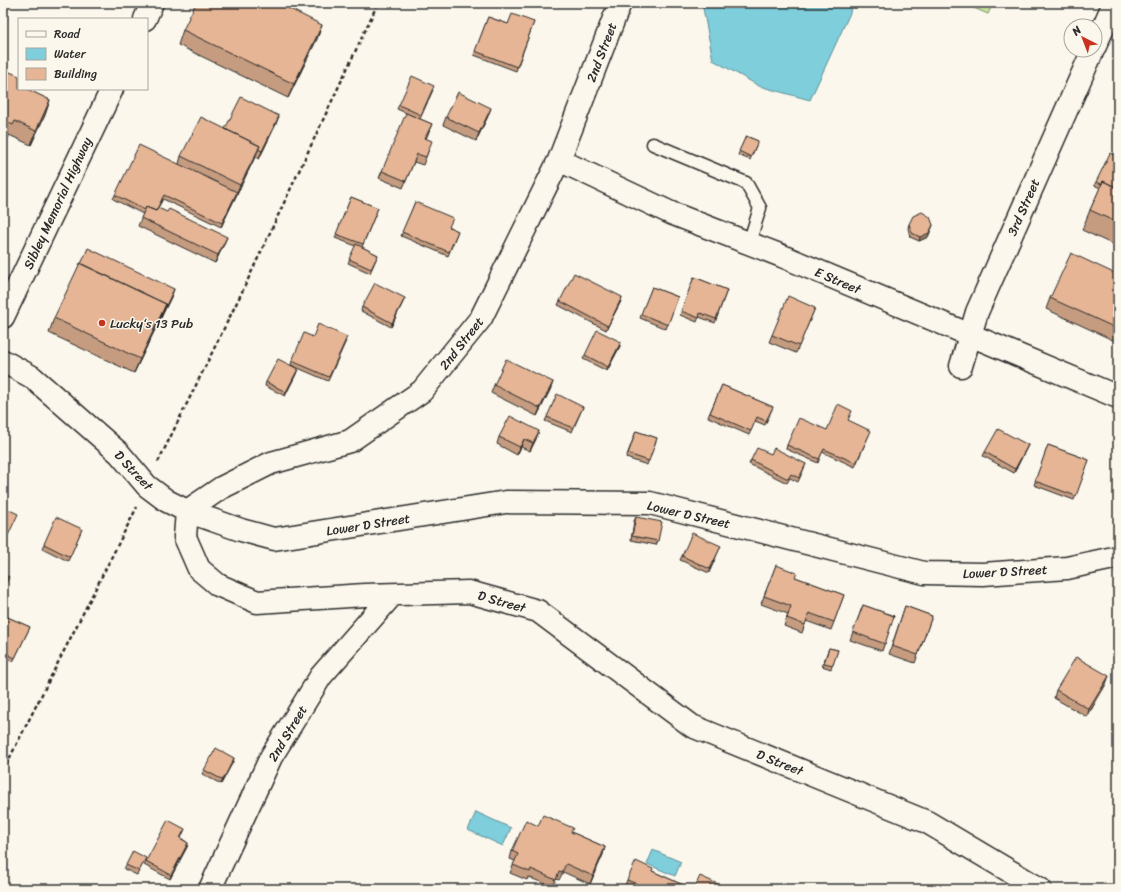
<svg xmlns="http://www.w3.org/2000/svg" width="1121" height="892" font-family="Sriracha,sans-serif">
<style>
.green{fill:#c9e79f;stroke:#7a8965}
.water{fill:#7fcedc;stroke:#5d8d95}
.lines{fill:none;stroke-linecap:round;stroke-linejoin:round}
.service-casing{stroke:#2b2b2b;stroke-width:15}
.minor-casing{stroke:#2b2b2b;stroke-width:25}
.secondary-casing{stroke:#2b2b2b;stroke-width:25}
.path{stroke:#2b2b2b;stroke-width:2.5;stroke-dasharray:4 3;stroke-linecap:butt}
.service{stroke:#fbf7ec;stroke-width:12}
.minor{stroke:#fbf7ec;stroke-width:22}
.secondary{stroke:#fbf7ec;stroke-width:22}
.wall{fill:#c59c80;stroke:#2b2b2b}
.shaded-wall{fill:#a07f68;stroke:#2b2b2b}
.building{fill:#e5b595;stroke:#2b2b2b}
.poi-dot{fill:#c8321e;stroke:#fbf7ec;stroke-width:1.5}
.labels{text-anchor:middle;stroke-width:3;stroke-linejoin:round;paint-order:stroke}
.street-label{font-size:13px;fill:#2b2b2b;stroke:#fbf7ec}
.poi-label{font-size:13px;fill:#2b2b2b;stroke:#fbf7ec;text-anchor:start}
</style>
<rect width="100%" height="100%" fill="#fbf7ec"/>
<filter id="ink" filterUnits="userSpaceOnUse"><feTurbulence type="fractalNoise" baseFrequency=".025" numOctaves="2"/><feDisplacementMap in="SourceGraphic" scale="8" xChannelSelector="R" yChannelSelector="G"/><feConvolveMatrix kernelMatrix="1 2 1 2 8 2 1 2 1" color-interpolation-filters="sRGB"/></filter>
<g filter="url(#ink)">
<path class="green" d="M962,3H993L988,14Z"/>
<path class="water" d="M702,3H852L850,13L810,100L759,86L713,60Z
M476,812L511,828L503,846L468,830Z
M653,850L681,862L675,876L647,864Z"/>
<g class="lines">
<g class="service-casing">
<path id="service" d="M653,144L746,183L760,208L749,243"/>
</g>
<g class="minor-casing">
<path id="minor" d="M1095,46L1114,3
M559,160L671,213L782,256L1118,397
M3,361L32,377L119,453L147,486L167,501L187,511L241,530L274,539L506,502L650,503L924,573L983,574L1067,568L1118,557
M961,366L977,312L1093,50
M187,511L185,537L199,569L218,585L257,602L365,595L469,592L538,611L692,726L927,822L1040,889
M187,511L221,488L271,463L350,441L422,391L481,318L559,160L620,3
M210,889L271,757L321,676L392,595"/>
</g>
<g class="secondary-casing">
<path id="secondary" d="M145,19L152,3
M3,317L112,89"/>
</g>
<path class="path" d="M158,462L243,290L378,3
M3,771L137,507"/>
<use href="#service" class="service"/>
<use href="#minor" class="minor"/>
<use href="#secondary" class="secondary"/>
</g>
<path class="wall" d="M488,17L508,24L534,22L516,71L474,55Z
M322,25L317,39L288,98L178,45L183,30Z
M3,69L19,89H28V90L50,100L45,115L31,145L9,135L8,139L3,137Z
M433,90L420,119L432,124L426,139L429,149L423,165L414,162L403,188L379,178L382,171L415,117L397,109L399,105Z
M488,116L476,141L443,125L446,117Z
M276,124L259,159L255,157L221,227L163,199L158,208L224,244L215,263L138,226L143,214L113,199L115,195L179,164L181,156L225,129Z
M746,136L758,141L750,160L738,155Z
M1118,157V247L1082,230L1090,210L1100,188L1094,185L1096,182Z
M351,197L378,208L362,247L378,255L370,273L348,263L356,246L335,238Z
M415,202L449,227L458,231L448,256L401,236Z
M909,224L933,225L928,237L919,241L910,237L908,228Z
M1118,275V340L1117,342L1046,309L1050,298Z
M694,277L727,290L715,323L699,317L697,322L680,315Z
M652,287L678,297L666,329L640,318Z
M174,289L171,297L134,373L49,333L54,318Z
M560,301H621L606,330L558,305Z
M403,302L391,327L361,311L362,307Z
M815,308L796,353L769,342L772,335Z
M313,337L346,341L328,381L291,365L292,361Z
M620,346L607,371L583,359L585,355Z
M297,372L285,396L265,386L266,382Z
M553,382L550,390L537,416L491,393L494,385Z
M722,385L773,407L765,425L755,421L749,435L708,417Z
M583,407L572,432L545,421L547,417Z
M848,421L869,435L855,467L822,452L818,463L786,449L787,445L827,430Z
M636,431L657,438L647,465L626,458Z
M499,437L536,439L530,451L521,447L517,455L497,444Z
M1028,445L1014,473L983,456L985,452Z
M1048,445L1089,460L1074,500L1034,485Z
M771,454L806,464L798,482L790,478L787,483L749,464L751,460Z
M636,517L658,541L656,545L631,540L634,521Z
M82,529L68,561L42,548L44,544Z
M719,550L709,573L680,560L682,556Z
M776,565L795,577L844,595L831,630L806,621L802,633L784,626L788,614L761,604Z
M863,605L894,616L882,651L850,640Z
M905,606L932,616L915,663L889,654Z
M3,615L30,627L13,662L3,657Z
M829,648L838,650L831,669L822,666Z
M1106,684L1087,717L1054,698L1056,690Z
M234,758L221,784L202,774L204,770Z
M538,826L571,832L605,847L590,884L563,872L559,880L556,879L553,887L528,877L527,880L510,873L515,861L510,859L512,851Z
M185,829L181,838L188,843L187,847L170,879L144,865L146,861Z
M146,858L137,875L124,869L126,865Z
M652,871L692,889H627L624,888L627,880Z"/>
<path class="shaded-wall" d="M322,25L317,39L288,98L294,84Z
M50,100L45,115L31,145L36,131Z
M491,108L488,116L476,141L479,133Z
M279,116L276,124L259,159L262,151Z
M260,146L255,157L221,227L237,192L240,185Z
M933,225L928,237L919,241L920,237Z
M227,237L224,244L215,263L218,255Z
M174,289L171,297L161,318L164,310Z
M622,297L621,301L606,330L608,326Z
M405,298L403,302L391,327L392,323Z
M166,304L160,318L134,373L140,359Z
M621,342L620,346L607,371L608,367Z
M298,369L297,372L285,396L286,392Z
M553,382L550,390L537,416L540,408Z
M539,431L536,439L530,451L533,443Z
M524,439L521,447L517,455L520,447Z
M1028,445L1014,473L1015,469Z
M1109,676L1106,684L1087,717L1089,709Z
M234,758L233,762L221,784Z
M188,843L187,847L170,879L171,875Z
M605,847L603,855L590,884L593,876Z"/>
<path class="building" d="M196,3H278L322,25L294,84L183,30Z
M512,14L534,22L517,67L475,51L488,17L508,24Z
M3,69L19,76V89H27L50,100L36,131L15,121L13,125L3,120Z
M412,76L434,86L421,115L399,105Z
M458,92L491,108L479,133L446,117Z
M241,97L279,116L262,151L258,149L260,146L225,129Z
M406,113L432,124L425,138L432,141L426,157L417,154L406,181L382,171Z
M201,117L260,146L240,185L181,156Z
M746,136L758,141L751,157L739,151Z
M139,145L237,192L222,223L164,195L156,211L146,207L145,210L115,195Z
M1110,153L1118,157V188L1103,181L1102,184L1096,182Z
M1103,181L1118,188V223L1090,210Z
M351,197L378,208L363,244L336,234Z
M415,202L453,218L449,227L458,231L449,252L402,232Z
M146,207L156,211L158,208L167,212L169,209L227,237L218,255L141,218Z
M922,212L930,217L933,225L929,233L920,237L912,233L909,224L913,216Z
M356,244L378,255L371,269L349,259Z
M88,248L174,289L164,310L166,304L81,264Z
M1071,253L1118,275V329L1050,298Z
M80,263L166,304L140,359L54,318Z
M574,273L622,297L608,326L560,301Z
M694,277L727,290L716,319L700,313L699,318L681,311Z
M375,283L405,298L392,323L362,307Z
M652,287L678,297L668,325L641,314Z
M788,296L815,308L799,346L772,335Z
M318,324L347,337L329,377L292,361L304,333L313,337Z
M597,330L621,342L608,367L585,355Z
M278,359L298,369L286,392L266,382Z
M506,359L553,382L540,408L494,385Z
M722,385L773,407L766,421L757,417L751,431L710,413Z
M557,394L583,407L573,428L547,417Z
M838,404L852,411L848,420L871,431L856,463L824,449L819,459L787,445L799,418L827,430Z
M510,416L539,431L533,443L524,439L520,447L499,437Z
M998,429L1028,445L1015,469L985,452Z
M636,431L657,438L649,461L628,454Z
M1048,445L1089,460L1076,496L1035,481Z
M757,448L771,454L774,448L806,464L799,478L791,474L788,479L751,460Z
M3,507L18,514L3,546Z
M56,517L82,529L70,557L44,544Z
M636,517L662,522L658,541L632,536Z
M692,533L721,546L710,569L682,556Z
M776,565L797,573L795,577L844,595L834,622L809,613L805,625L787,618L791,606L764,596Z
M3,574L9,577L3,589Z
M863,605L894,616L885,644L853,632Z
M905,606L932,616L918,655L892,646Z
M3,615L30,627L15,658L3,652Z
M829,648L838,650L833,665L824,663Z
M1076,657L1109,676L1089,709L1056,690Z
M216,748L234,758L223,780L204,770Z
M543,815L573,828L571,832L605,847L593,876L566,864L562,872L559,871L556,880L531,869L530,872L513,865L518,854L512,851L526,820L538,826Z
M168,820L185,829L180,838L188,843L171,875L146,861Z
M133,851L146,858L139,871L126,865Z
M636,861L653,869L652,871L692,889H635L637,884L627,880Z
M700,876L729,889H694Z"/>
</g>
<circle class="poi-dot" cx="102" cy="323" r="4"/>
<g class="labels">
<g class="street-label">
<text transform="translate(601 52) rotate(-69)" y="5">2nd Street</text>
<text transform="translate(57 203) rotate(-65)" y="5">Sibley Memorial Highway</text>
<text transform="translate(1023 207) rotate(-66)" y="5">3rd Street</text>
<text transform="translate(838 280) rotate(23)" y="5">E Street</text>
<text transform="translate(461 343) rotate(-52)" y="5">2nd Street</text>
<text transform="translate(134 470) rotate(47)" y="5">D Street</text>
<text transform="translate(689 514) rotate(13)" y="5">Lower D Street</text>
<text transform="translate(368 524) rotate(-9)" y="5">Lower D Street</text>
<text transform="translate(1005 571) rotate(-3)" y="5">Lower D Street</text>
<text transform="translate(502 601) rotate(16)" y="5">D Street</text>
<text transform="translate(287 733) rotate(-59)" y="5">2nd Street</text>
<text transform="translate(780 762) rotate(22)" y="5">D Street</text>
</g>
<g class="poi-label">
<text x="110" y="328">Lucky‘s 13 Pub</text>
</g>
</g>
<rect width="1121" height="892" fill="none" stroke="#fbf7ec" stroke-width="16"/>
<rect x="8" y="8" width="1105" height="876" fill="none" stroke="#2b2b2b" stroke-width="1.5" filter="url(#ink)"/>
<rect x="18" y="18" width="130" height="72" fill="#fbf7ec" stroke="#a8a59f"/>
<rect x="26" y="31" width="20" height="6" fill="#fbf7ec" stroke="#a8a59f"/>
<text x="54" y="38" font-size="12" fill="#2b2b2b">Road</text>
<rect x="26" y="48" width="20" height="12" fill="#7fcedc" stroke="#a8a59f"/>
<text x="54" y="58" font-size="12" fill="#2b2b2b">Water</text>
<rect x="26" y="68" width="20" height="12" fill="#e5b595" stroke="#a8a59f"/>
<text x="54" y="78" font-size="12" fill="#2b2b2b">Building</text>
<g transform="translate(1083 38) rotate(318)"><circle r="19" fill="#fbf7ec" stroke="#a8a59f"/>
<path d="M0-3L7 15L0 10L-7 15Z" fill="#c8321e"/>
<text y="-6" font-size="11" font-weight="bold" text-anchor="middle" fill="#2b2b2b">N</text>
</g>
</svg>
